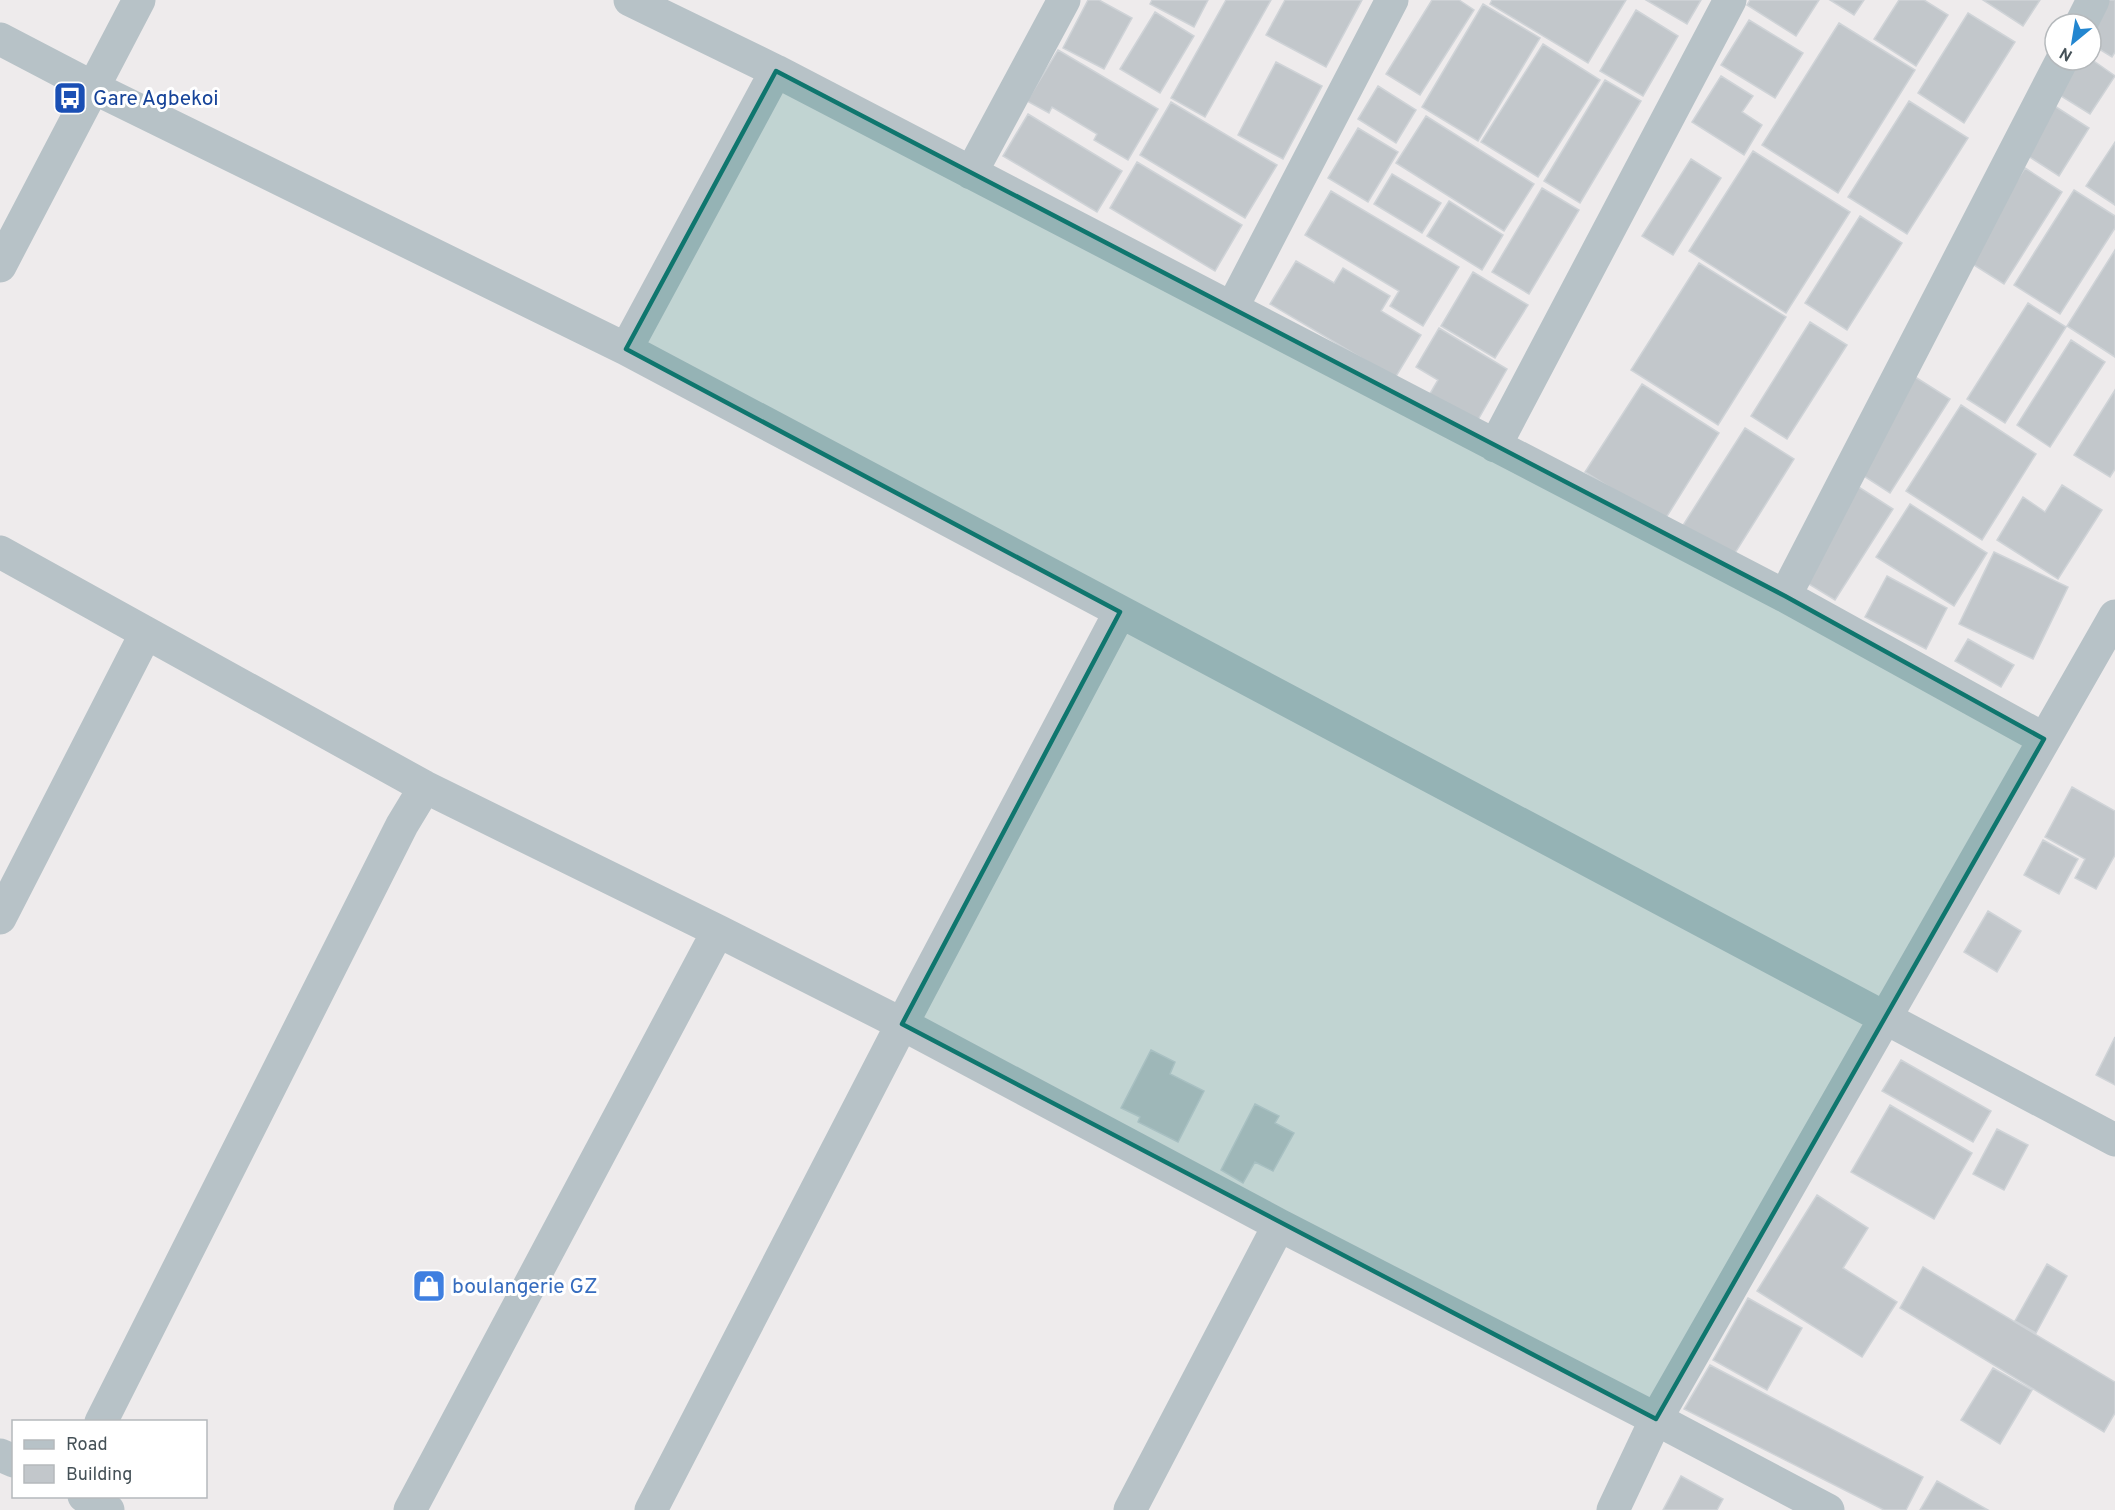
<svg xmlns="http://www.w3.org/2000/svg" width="2115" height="1510" font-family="Overpass,sans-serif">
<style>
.building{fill:#c2c7cb;stroke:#cfd3d7;stroke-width:1.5}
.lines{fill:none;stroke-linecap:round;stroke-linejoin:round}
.minor{stroke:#b7c2c7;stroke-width:33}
.marked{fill:#0f766e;fill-opacity:0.2;stroke:#0f766e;stroke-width:4.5;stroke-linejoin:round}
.labels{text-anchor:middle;stroke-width:6;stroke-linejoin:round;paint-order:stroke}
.transit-label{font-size:21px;fill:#164399;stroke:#fff;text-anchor:start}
.shop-label{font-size:21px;fill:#366cbe;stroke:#fff;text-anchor:start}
</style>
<rect width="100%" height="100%" fill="#eeebec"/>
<path class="building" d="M1088,0H1099L1132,18L1104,69L1063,48Z
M1152,0H1208L1194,27L1150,4Z
M1226,0H1271L1205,117L1171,98Z
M1285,0H1362L1326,67L1266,35Z
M1432,0H1459L1474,10L1420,95L1386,74Z
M1492,0H1626L1588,63L1490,4Z
M1646,0H1701L1687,24Z
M1750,0H1819L1796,36L1747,5Z
M1830,0H1864L1854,15Z
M1899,0H1924L1948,15L1916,66L1874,39Z
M1983,0H2040L2023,26Z
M2105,0H2115V52L2112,57L2091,44V24Z
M1483,4L1540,38L1478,141L1422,107Z
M1636,10L1678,36L1643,96L1600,71Z
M1155,12L1194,36L1160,93L1120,69Z
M1968,13L2015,42L1964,123L1918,93Z
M1749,20L1803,53L1775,98L1721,65Z
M1839,23L1915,70L1838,193L1762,145Z
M1543,44L1600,80L1538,177L1481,142Z
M1058,50L1158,109L1128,160L1094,140L1097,134L1052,107L1049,113L1027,101Z
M2091,59L2115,76L2090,114L2053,91L2073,60Z
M1276,62L1322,86L1283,159L1238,135Z
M1721,76L1753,96L1742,112L1762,125L1744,155L1692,122Z
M1605,80L1641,101L1580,203L1544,181Z
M1378,86L1416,110L1396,143L1358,119Z
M1909,101L1968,138L1907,234L1848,197Z
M1171,102L1277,165L1245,218L1140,155Z
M2053,105L2089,128L2059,176L2022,152Z
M1028,114L1122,171L1097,212L1003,156Z
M1426,116L1534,184L1504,231L1396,163Z
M1358,128L1398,152L1368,202L1328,178Z
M2115,142V205L2086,186Z
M1753,151L1850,212L1786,313L1689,251Z
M1691,159L1721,178L1673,255L1642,236Z
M1137,162L1242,225L1215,271L1110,208Z
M2025,168L2062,192L2004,284L1966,260Z
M1392,174L1441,203L1422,233L1374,204Z
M1542,188L1579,210L1529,294L1492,272Z
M2074,190L2115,216V228L2060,314L2014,285Z
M1331,191L1459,267L1423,326L1390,306L1399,291L1305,235Z
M1449,201L1503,235L1482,270L1427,236Z
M1860,216L1902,243L1847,330L1805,303Z
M2115,250V357L2067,326Z
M1296,261L1334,283L1343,268L1390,296L1381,311L1421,335L1395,378L1270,304Z
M1699,263L1786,317L1718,425L1631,370Z
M1473,272L1528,305L1495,358L1441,326Z
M2028,303L2066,327L2005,423L1967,399Z
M1810,322L1847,345L1787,439L1751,416Z
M1439,328L1507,369L1475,425L1428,397L1438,380L1416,367Z
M2071,340L2105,362L2050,447L2017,425Z
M1912,375L1950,399L1890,493L1853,469Z
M1642,384L1719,433L1664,521L1585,472Z
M2115,390V469L2110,477L2074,455Z
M1961,405L2036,454L1982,540L1906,491Z
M1745,428L1794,459L1730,561L1680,530Z
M2062,485L2102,510L2058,579L1997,540L2023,497L2045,512Z
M1857,486L1893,509L1835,600L1799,578Z
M1910,504L1987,553L1954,606L1876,557Z
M1994,552L2068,587L2033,659L1959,624Z
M1887,576L1947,608L1926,649L1865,617Z
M1968,639L2014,665L2001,687L1955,661Z
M2072,787L2115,811V855L2096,889L2075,878L2085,859L2045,837Z
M2043,840L2078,859L2059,894L2024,875Z
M1988,911L2021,931L1997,972L1964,952Z
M2115,1037V1085L2096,1075Z
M1151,1050L1175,1062L1170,1074L1204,1091L1178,1142L1138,1122L1140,1117L1121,1108Z
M1901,1060L1991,1111L1973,1142L1882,1091Z
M1255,1104L1279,1116L1275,1123L1294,1133L1273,1171L1255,1162L1243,1183L1221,1170Z
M1890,1105L1972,1153L1934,1219L1851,1172Z
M1997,1129L2028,1145L2004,1190L1973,1174Z
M1817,1195L1868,1228L1843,1268L1897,1302L1862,1357L1757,1291Z
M2047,1264L2067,1276L2036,1333L2015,1321Z
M1923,1267L2115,1382V1413L2104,1432L1900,1308Z
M1748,1298L1802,1328L1767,1390L1713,1360Z
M1710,1365L1923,1477L1906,1510H1884L1684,1409Z
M1993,1368L2032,1390L2000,1444L1961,1420Z
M1681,1476L1723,1499L1717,1510H1663Z
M1937,1481L1988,1510H1920Z"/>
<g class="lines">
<path class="minor" d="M630,0L776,71L1785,596L2044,739
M2081,24L2093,0
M0,39L94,88L626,349L2115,1140
M971,173L1064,0
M0,266L139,0
M1232,308L1392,0
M626,349L776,71
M1495,446L1730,0
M0,552L425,787L718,931L902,1024L1279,1225L1656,1419L1828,1510
M1785,596L2062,60
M0,918L146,633
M101,1422L402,825L425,787
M0,1455L14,1461
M84,1496L108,1510
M410,1510L718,931
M651,1510L902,1024L1120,612
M1130,1510L1279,1225
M1613,1510L1656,1419L2115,616"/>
</g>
<path class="marked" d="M776,71L1785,596L2044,739L1656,1419L902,1024L1120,612L626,349Z"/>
<defs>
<g id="bus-square" transform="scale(1.725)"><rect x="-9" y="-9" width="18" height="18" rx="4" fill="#1a4fb4" stroke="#fff"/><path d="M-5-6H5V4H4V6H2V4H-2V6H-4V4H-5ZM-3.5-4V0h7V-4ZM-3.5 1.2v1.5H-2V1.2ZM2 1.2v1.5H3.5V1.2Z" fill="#fff"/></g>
<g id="shop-square" transform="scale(1.725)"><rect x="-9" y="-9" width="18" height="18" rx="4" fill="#3f7fe0" stroke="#fff"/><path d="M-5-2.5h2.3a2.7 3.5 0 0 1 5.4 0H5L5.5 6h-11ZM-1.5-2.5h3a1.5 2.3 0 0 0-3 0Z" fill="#fff"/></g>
</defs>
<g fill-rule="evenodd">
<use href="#bus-square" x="70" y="98"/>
<use href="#shop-square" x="429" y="1286"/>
</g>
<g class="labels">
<g class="transit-label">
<text x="93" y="105">Gare Agbekoi</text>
</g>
<g class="shop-label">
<text x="452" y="1293">boulangerie GZ</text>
</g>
</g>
<rect x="12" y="1420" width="195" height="78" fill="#ffffff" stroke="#b5b9bc" stroke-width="1.5"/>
<rect x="24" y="1440" width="30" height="9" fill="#b7c2c7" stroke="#b5b9bc" stroke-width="1.5"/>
<text x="66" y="1450" font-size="18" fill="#455157">Road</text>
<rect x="24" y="1465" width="30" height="18" fill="#c2c7cb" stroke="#b5b9bc" stroke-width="1.5"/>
<text x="66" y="1480" font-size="18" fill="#455157">Building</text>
<g transform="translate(2073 42) rotate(210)"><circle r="28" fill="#ffffff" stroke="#b5b9bc" stroke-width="1.5"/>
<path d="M0-4.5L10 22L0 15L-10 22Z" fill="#2386d0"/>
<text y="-9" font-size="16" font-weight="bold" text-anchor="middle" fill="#455157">N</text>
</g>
</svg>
